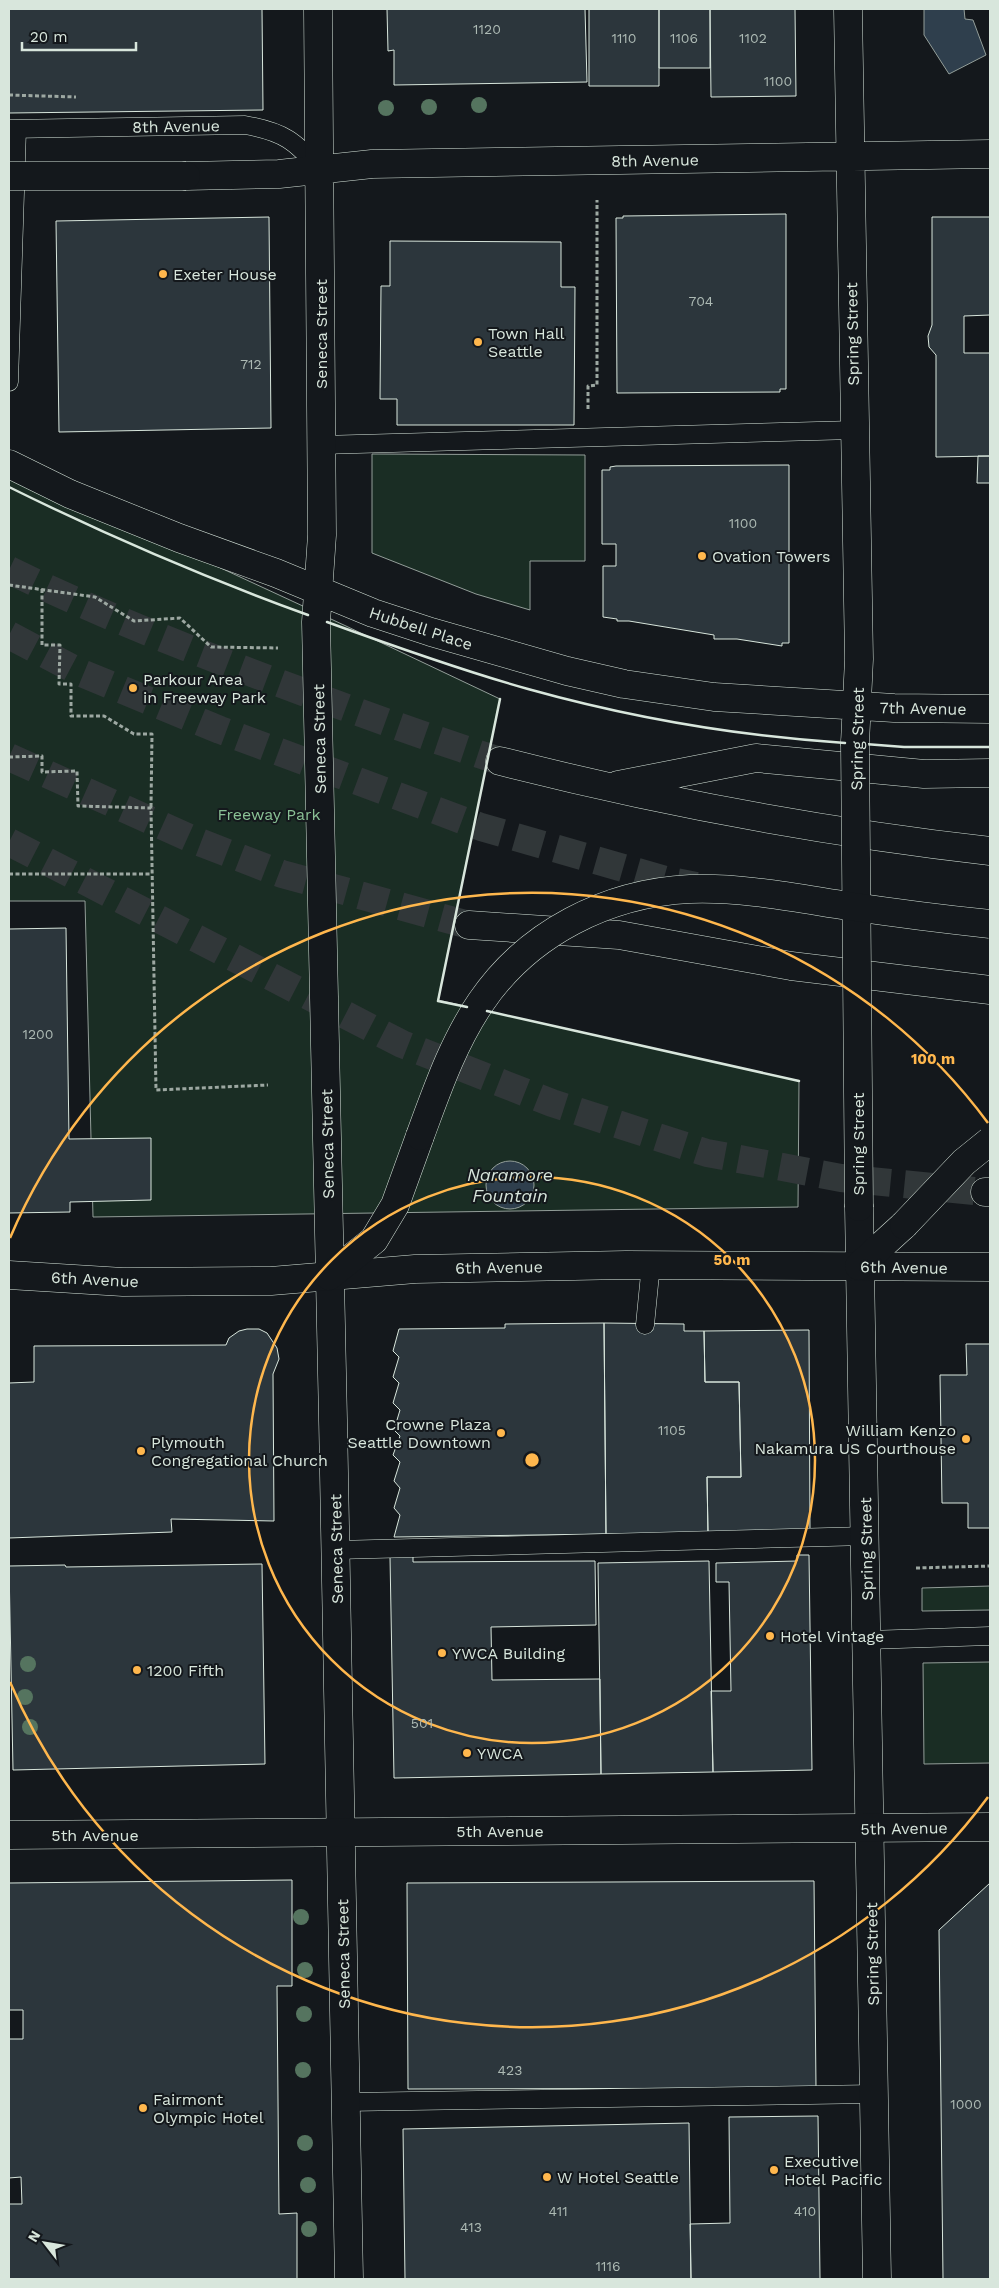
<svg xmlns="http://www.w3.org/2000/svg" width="999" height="2288" font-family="'Work Sans',sans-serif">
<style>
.green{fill:#1a2d24;stroke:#939e99}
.water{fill:#2f3f4d;stroke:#939e99}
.building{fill:#2c363c;stroke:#d8e6dc}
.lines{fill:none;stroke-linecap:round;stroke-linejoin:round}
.motorway-tunnel{stroke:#313739;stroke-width:28;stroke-dasharray:28 14;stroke-linecap:butt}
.service-casing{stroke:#d8e6dc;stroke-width:19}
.tertiary-casing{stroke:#d8e6dc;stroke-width:29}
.secondary-casing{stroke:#d8e6dc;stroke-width:29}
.motorway-casing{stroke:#d8e6dc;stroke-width:29}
.path{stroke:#9da8a2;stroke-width:3;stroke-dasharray:4 2.5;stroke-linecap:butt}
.service{stroke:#14181c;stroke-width:18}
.tertiary{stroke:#14181c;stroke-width:28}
.secondary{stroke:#14181c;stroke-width:28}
.motorway{stroke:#14181c;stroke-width:28}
.tertiary-bridge-casing{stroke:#d8e6dc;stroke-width:29;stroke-linecap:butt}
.motorway-bridge-casing{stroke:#d8e6dc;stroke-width:29;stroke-linecap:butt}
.tertiary-bridge{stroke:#14181c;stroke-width:28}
.motorway-bridge{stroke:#14181c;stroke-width:28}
.wall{stroke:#d8e6dc;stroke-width:2.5}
.tree{fill:#55745f}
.ring{fill:none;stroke:#ffb74d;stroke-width:2.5}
.poi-dot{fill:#ffb74d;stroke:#14181c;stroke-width:2}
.labels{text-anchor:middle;stroke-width:4;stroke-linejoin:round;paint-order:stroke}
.number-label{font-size:14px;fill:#adbab4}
.street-label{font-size:16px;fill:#d8e6dc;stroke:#14181c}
.poi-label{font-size:16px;fill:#d8e6dc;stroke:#14181c;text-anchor:start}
.park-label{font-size:16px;fill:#8ac095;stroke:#14181c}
.water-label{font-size:18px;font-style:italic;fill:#d8e6dc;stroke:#14181c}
.centre{fill:#ffb74d;stroke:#14181c;stroke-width:2.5}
.ring-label{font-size:15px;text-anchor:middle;font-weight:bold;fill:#ffb74d;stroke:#14181c;stroke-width:4;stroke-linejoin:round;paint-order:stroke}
</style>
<rect width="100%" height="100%" fill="#14181c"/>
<path class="green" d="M372,454L585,455V561H530V610L476,594L372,553Z
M9,470L346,626L500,699L438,1000L799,1081L798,1207L93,1217L85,901H9Z
M990,1586V1610L922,1611V1588Z
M990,1662V1763L924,1764L923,1663Z"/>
<path class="water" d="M924,9H964L965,19L973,20L986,55L949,74L924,35Z
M486 1185a24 24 0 1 1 48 0a24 24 0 1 1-48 0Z"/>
<path class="building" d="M9,9H262L263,110L9,113Z
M387,9H585L587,82L394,85V50L388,51Z
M589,9H659V86H589Z
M659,9H710V68H659Z
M710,9H795L796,96L711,97Z
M786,214V389H780V392L617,393L616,218H623V216Z
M269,217L271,428L59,432L56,221Z
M932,217H990V315L964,316V353H990V456L936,457V355L929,347L928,336L932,325Z
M390,241L561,242V287H575L574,425H397V399H380L381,286H390Z
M978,456H990V483H977Z
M789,465V643H782V646L737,639H714V635L629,621H617V619L603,617V566H616V544H602V470H610V467L616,466Z
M66,928L69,1139L151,1138V1200L70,1202V1212L9,1213V929Z
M604,1323L684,1324V1331H704L705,1382H739L741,1477H707L708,1533L606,1534Z
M604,1323L606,1534L394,1537L400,1515L394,1508L400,1488L394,1481L400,1462L393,1455L400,1436L394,1430L400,1410L393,1403L399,1383L393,1377L399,1357L393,1351L399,1329L505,1328V1324Z
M247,1329H259L267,1333L277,1348L279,1359L273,1374L274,1521L171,1519L172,1532L9,1538V1383L34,1382V1346L226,1345L229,1338L239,1331Z
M809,1330L810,1532L708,1533L707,1477H741L739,1382H705L704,1331Z
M966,1344H990V1528H968V1503H942L940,1375H967Z
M797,1555H809L812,1770L713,1772L711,1691H731L729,1582H716V1563L797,1561Z
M413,1556V1562L595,1561L596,1625L491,1627L492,1680L600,1679L601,1774L394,1778L390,1557Z
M709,1561L713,1772L601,1774L598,1563Z
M262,1564L265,1764L13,1770L9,1566L65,1565L66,1567Z
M292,1880V1986H277L279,2214L297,2213V2279H9V2204H22L21,2177L9,2178V2039H23V2010H9V1883Z
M814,1881L816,2088L408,2089L407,1883Z
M990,1883V2279H943L939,1930Z
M818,2116L820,2279H691L690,2224L730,2223L729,2117Z
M689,2123L691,2279H405L403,2129Z"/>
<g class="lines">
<path class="motorway-tunnel" d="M9,570C106,617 205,656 306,693C371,717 435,740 500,761
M9,635L79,672L220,730L481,827L665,880L696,886
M9,757L194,840L282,874L469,925
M9,842L402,1044L552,1103L707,1153L841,1178L985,1192"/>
<g class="service-casing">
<path id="service" d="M9,129L245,125C284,132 295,141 320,169
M9,382L17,129
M321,445L854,430
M645,1325L651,1264
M336,1550L866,1536
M868,1640L990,1636
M346,2102L874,2094"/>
</g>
<g class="tertiary-casing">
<path id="tertiary" d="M318,9L322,535L316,622C328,1174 340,1727 349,2279
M848,9L859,659L855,743
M186,176L279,174L372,164L990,154
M9,464L70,494L179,538L276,573L373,613L431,632L567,671L624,684L714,697L894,708L990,709
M859,1207L877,2279"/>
</g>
<g class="secondary-casing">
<path id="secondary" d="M9,1275L123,1282L271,1281L415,1269L626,1265L990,1267
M9,1835L990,1827"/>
</g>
<g class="motorway-casing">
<path id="motorway" d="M500,761C661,802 824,832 990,851
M618,785L756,758L924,774L990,773
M469,925L619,935L791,966L990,990
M985,1192H990
M859,1266L904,1225
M329,1276L374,1240L395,1205L420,1136"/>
</g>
<path class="path" d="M9,95L76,97
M588,409V386L597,385V200
M9,585L95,597L134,621L180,618L211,647L278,648
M42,589V645H60L59,684H71V716H104L134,734H152L151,808
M9,757L42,756V772L77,771L78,806L151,808L156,1090L268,1085
M9,874H151
M916,1568L990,1566"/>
<use href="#service" class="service"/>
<use href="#tertiary" class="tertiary"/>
<use href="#secondary" class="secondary"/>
<use href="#motorway" class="motorway"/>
<g class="tertiary-bridge-casing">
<path id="tertiary-bridge" d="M9,176H186
M855,743L859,1207"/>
</g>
<g class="motorway-bridge-casing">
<path id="motorway-bridge" d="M420,1136C437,1090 453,1043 481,1002C528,933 607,893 690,889C742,887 796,898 848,906C895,913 942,919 990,924
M904,1225L964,1162L990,1141"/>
</g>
<use href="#tertiary-bridge" class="tertiary-bridge"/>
<use href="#motorway-bridge" class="motorway-bridge"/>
<path class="wall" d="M9,487C106,535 206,578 308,615
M327,622C393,646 460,670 528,689C632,718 738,736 845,743
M865,744L904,747H990
M467,1007L438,1001L500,699
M487,1011L799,1081"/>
</g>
<g class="tree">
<circle cx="479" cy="105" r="8"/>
<circle cx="429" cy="107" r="8"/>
<circle cx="386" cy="108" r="8"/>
<circle cx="28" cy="1664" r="8"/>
<circle cx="25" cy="1697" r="8"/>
<circle cx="30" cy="1727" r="8"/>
<circle cx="301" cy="1917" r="8"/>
<circle cx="305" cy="1970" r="8"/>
<circle cx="304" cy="2014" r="8"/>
<circle cx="303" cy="2070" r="8"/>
<circle cx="305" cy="2143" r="8"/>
<circle cx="308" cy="2185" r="8"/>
<circle cx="309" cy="2229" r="8"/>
</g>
<g class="ring">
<circle cx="532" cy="1460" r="283"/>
<path d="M988 1797A567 567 0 0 1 10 1682M10 1238A567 567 0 0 1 988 1123"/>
</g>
<g class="poi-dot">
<circle cx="163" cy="274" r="5"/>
<circle cx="478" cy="342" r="5"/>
<circle cx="702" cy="556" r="5"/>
<circle cx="133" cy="688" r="5"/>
<circle cx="501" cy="1433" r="5"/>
<circle cx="966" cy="1439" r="5"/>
<circle cx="141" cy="1451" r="5"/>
<circle cx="770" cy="1636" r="5"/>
<circle cx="442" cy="1653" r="5"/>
<circle cx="137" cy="1670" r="5"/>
<circle cx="467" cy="1753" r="5"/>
<circle cx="143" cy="2108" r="5"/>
<circle cx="774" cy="2170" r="5"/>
<circle cx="547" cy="2177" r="5"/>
</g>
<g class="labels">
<g class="number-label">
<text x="487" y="34">1120</text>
<text x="624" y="43">1110</text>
<text x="684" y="43">1106</text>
<text x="753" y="43">1102</text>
<text x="778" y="86">1100</text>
<text x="701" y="306">704</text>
<text x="251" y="369">712</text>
<text x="743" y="528">1100</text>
<text x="38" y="1039">1200</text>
<text x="672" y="1435">1105</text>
<text x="422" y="1728">501</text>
<text x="510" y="2075">423</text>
<text x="966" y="2109">1000</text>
<text x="558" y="2216">411</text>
<text x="805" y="2216">410</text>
<text x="471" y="2232">413</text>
<text x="608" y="2271">1116</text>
</g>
<g class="street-label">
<text transform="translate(176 126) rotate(-1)" y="6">8th Avenue</text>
<text transform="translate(655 160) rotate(-1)" y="6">8th Avenue</text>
<text transform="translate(321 334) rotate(-90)" y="6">Seneca Street</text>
<text transform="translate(852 334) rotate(-91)" y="6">Spring Street</text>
<text transform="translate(421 628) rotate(18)" y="6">Hubbell Place</text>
<text transform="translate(923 708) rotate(1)" y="6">7th Avenue</text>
<text transform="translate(319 739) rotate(-91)" y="6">Seneca Street</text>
<text transform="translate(857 739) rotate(-89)" y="6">Spring Street</text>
<text transform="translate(327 1144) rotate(-91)" y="6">Seneca Street</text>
<text transform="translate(858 1144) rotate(-90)" y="6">Spring Street</text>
<text transform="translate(499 1267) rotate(-1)" y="6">6th Avenue</text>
<text transform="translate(904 1267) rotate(1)" y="6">6th Avenue</text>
<text transform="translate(95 1279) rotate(3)" y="6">6th Avenue</text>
<text transform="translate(336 1549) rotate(-91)" y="6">Seneca Street</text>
<text transform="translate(866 1549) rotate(-91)" y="6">Spring Street</text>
<text transform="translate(904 1828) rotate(-1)" y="6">5th Avenue</text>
<text x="500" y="1837">5th Avenue</text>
<text x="95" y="1841">5th Avenue</text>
<text transform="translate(343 1954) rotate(-91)" y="6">Seneca Street</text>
<text transform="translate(872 1954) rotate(-91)" y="6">Spring Street</text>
</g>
<g class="poi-label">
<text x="173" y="280">Exeter House</text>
<text x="488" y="339">Town Hall<tspan x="488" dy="18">Seattle</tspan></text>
<text x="712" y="562">Ovation Towers</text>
<text x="143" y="685">Parkour Area<tspan x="143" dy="18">in Freeway Park</tspan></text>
<text x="491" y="1430" text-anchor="end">Crowne Plaza<tspan x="491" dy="18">Seattle Downtown</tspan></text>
<text x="956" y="1436" text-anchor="end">William Kenzo<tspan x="956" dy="18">Nakamura US Courthouse</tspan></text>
<text x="151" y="1448">Plymouth<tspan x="151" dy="18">Congregational Church</tspan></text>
<text x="780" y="1642">Hotel Vintage</text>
<text x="452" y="1659">YWCA Building</text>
<text x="147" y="1676">1200 Fifth</text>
<text x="477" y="1759">YWCA</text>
<text x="153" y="2105">Fairmont<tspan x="153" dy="18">Olympic Hotel</tspan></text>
<text x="784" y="2167">Executive<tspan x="784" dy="18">Hotel Pacific</tspan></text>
<text x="557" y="2183">W Hotel Seattle</text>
</g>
<g class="park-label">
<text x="269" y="820">Freeway Park</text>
</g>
<g class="water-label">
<text x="510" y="1181">Naramore<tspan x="510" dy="21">Fountain</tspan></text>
</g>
</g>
<circle cx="532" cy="1460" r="8" class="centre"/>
<g class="ring-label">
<text x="933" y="1064">100 m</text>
<text x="732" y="1265">50 m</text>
</g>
<rect width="999" height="2288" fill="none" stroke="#d8e6dc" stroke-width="20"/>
<g transform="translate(45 2243) rotate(301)" stroke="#14181c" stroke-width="4" paint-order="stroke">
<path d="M0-4L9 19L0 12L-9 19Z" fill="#d8e6dc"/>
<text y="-8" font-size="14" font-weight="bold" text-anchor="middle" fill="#d8e6dc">N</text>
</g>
<path d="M22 42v8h114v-8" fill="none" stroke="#d8e6dc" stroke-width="2.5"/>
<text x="30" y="42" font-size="15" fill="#d8e6dc" stroke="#14181c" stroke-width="4" paint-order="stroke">20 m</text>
</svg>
